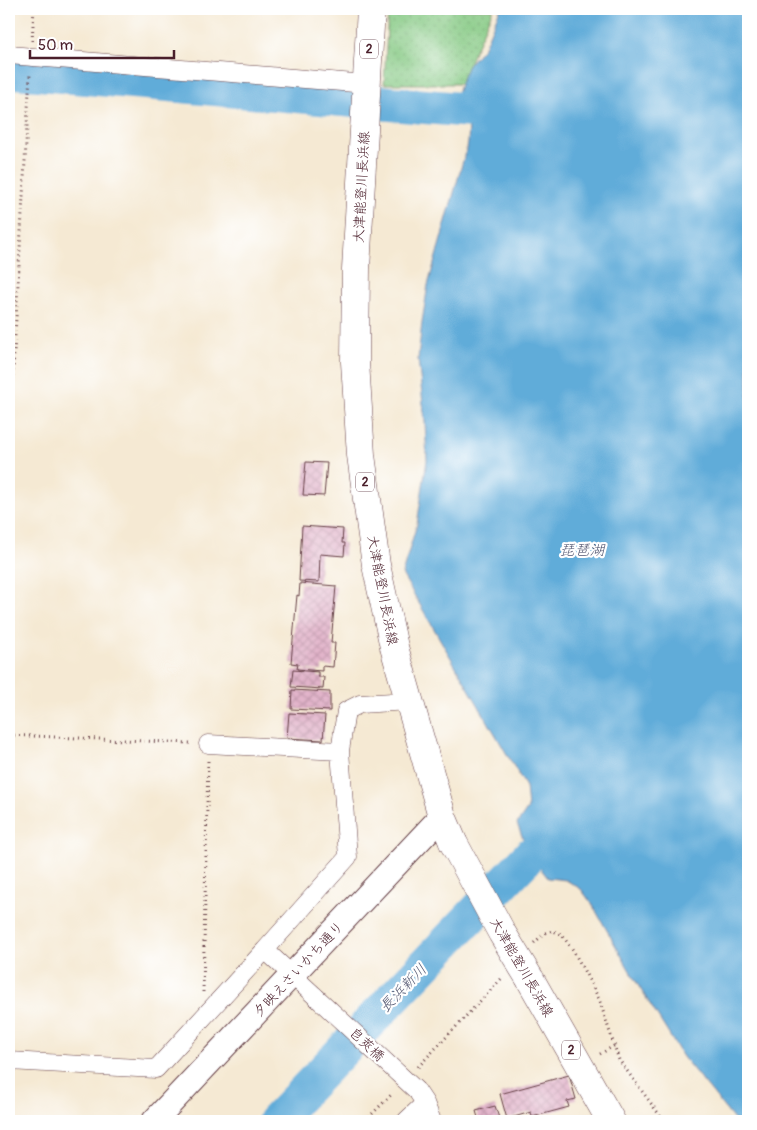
<svg xmlns="http://www.w3.org/2000/svg" width="757" height="1130" font-family="Pangolin,'Klee One',sans-serif">
<style>
.park{fill:url(#park-dots);stroke:#687457}
.water{fill:#60acd9;stroke:#556682}
.lines{fill:none;stroke-linecap:round;stroke-linejoin:round}
.river{stroke:#60acd9;stroke-width:35}
.building{fill:url(#building-cross-hatch)}
.street-casing{stroke:#643d44;stroke-width:19}
.secondary-casing{stroke:#643d44;stroke-width:26}
.primary-casing{stroke:#643d44;stroke-width:29}
.path{stroke:#643d44;stroke-width:3;stroke-dasharray:1 4;stroke-linecap:butt}
.street{stroke:#fff;stroke-width:18}
.secondary{stroke:#fff;stroke-width:24}
.primary{stroke:#fff;stroke-width:28}
.street-bridge-casing{stroke:#643d44;stroke-width:19;stroke-linecap:butt}
.primary-bridge-casing{stroke:#643d44;stroke-width:29;stroke-linecap:butt}
.street-bridge{stroke:#fff;stroke-width:18}
.primary-bridge{stroke:#fff;stroke-width:28}
.labels{text-anchor:middle;stroke-width:4.5;stroke-linejoin:round;paint-order:stroke}
.shield{fill:#fff;stroke:#80626b;stroke-width:1}
.shield-label{font-size:12px;font-weight:bold;fill:#4a1f2b}
.street-label{font-size:14px;fill:#4a1f2b;stroke:#fff}
.water-label{font-size:15px;font-style:italic;fill:#535771;stroke:#fff}
</style>
<defs>
<pattern id="park-dots" width="8" height="8" patternUnits="userSpaceOnUse" patternTransform="scale(1.25)"><rect width="8" height="8" fill="#85c983"/><path d="M2 2h.1M6 6h.1" fill="none" stroke="#74ac71" stroke-width="1.8" stroke-linecap="round"/></pattern>
<pattern id="building-cross-hatch" width="8" height="8" patternUnits="userSpaceOnUse" patternTransform="scale(1.25)"><rect width="8" height="8" fill="#e2b4ca"/><path d="M0 0l8 8M0 8l8-8" fill="none" stroke="#c39aae"/></pattern>
</defs>
<rect width="100%" height="100%" fill="#fff"/>
<filter id="ink" filterUnits="userSpaceOnUse"><feTurbulence type="fractalNoise" baseFrequency=".02" numOctaves="2"/><feDisplacementMap in="SourceGraphic" scale="10" xChannelSelector="R" yChannelSelector="G"/><feConvolveMatrix kernelMatrix="1 2 1 2 8 2 1 2 1" color-interpolation-filters="sRGB"/></filter>
<filter id="wash" filterUnits="userSpaceOnUse"><feTurbulence type="fractalNoise" baseFrequency=".0096" numOctaves="4" result="noise"/><feDisplacementMap in="SourceGraphic" scale="20" xChannelSelector="R" yChannelSelector="G"/><feGaussianBlur stdDeviation="1.12" result="paint"/><feColorMatrix in="noise" values="0 0 0 0 0 0 0 0 0 0 0 0 0 0 0 0 0 1.4 0 .05"/><feComposite in="paint" operator="in"/></filter>
<g filter="url(#wash)">
<rect width="100%" height="100%" fill="#f5e9d3"/>
<path class="park" d="M388,9H493L460,84H384Z"/>
<path class="water" d="M500,9H748V1121H735L683,1057L638,985L592,904L581,889L566,880L548,878L530,855L517,824L528,808L526,787L402,574L417,524L427,460L425,422L418,359L422,322L428,285L468,143L469,124L452,110L460,84L468,65L484,47Z
M288,1097L297,1107L284,1121H266Z"/>
<g class="lines">
<path class="river" d="M9,71L501,113
M275,1121L530,855L571,829"/>
</g>
<g id="blocks">
<path class="building" d="M306,462L327,463L324,496L303,495Z
M302,526L343,529L342,543H345L344,556L320,554L319,582L299,581Z
M300,583L336,586L331,643H335L333,667L322,666V671L297,669L298,664L291,663L297,595L299,596Z
M293,670L318,672V677H324L323,689L291,687Z
M292,690L330,692V711L291,709Z
M289,713L325,715L323,740L287,738Z
M569,1075L576,1099L567,1101L569,1107L532,1117L531,1112L507,1119L500,1094Z
M495,1106L500,1121H479L476,1111Z"/>
</g>
</g>
<g filter="url(#ink)">
<use href="#blocks" fill-opacity="0" stroke="#643d44" stroke-width="1"/>
<g class="lines">
<g class="street-casing">
<path id="street" d="M9,55L367,84
M208,744L340,751L348,857L265,950
M340,751L346,711L360,704L409,701
M9,1061L156,1069L265,950L316,997
M417,1091L425,1103L432,1121
M406,1121L425,1103"/>
</g>
<g class="secondary-casing">
<path id="secondary" d="M154,1121L442,816"/>
</g>
<g class="primary-casing">
<path id="primary" d="M371,9L356,269L355,362L361,455L376,565L394,647L442,816L453,842
M530,979L611,1121"/>
</g>
<path class="path" d="M32,41L34,9
M9,441L30,74
M9,735L191,743
M534,943L545,933L553,931L561,934L573,950L599,999L619,1060L664,1121
M203,992L208,761
M600,1054L614,1046
M418,1067L503,977
M365,1121L393,1093"/>
<use href="#street" class="street"/>
<use href="#secondary" class="secondary"/>
<use href="#primary" class="primary"/>
<g class="street-bridge-casing">
<path id="street-bridge" d="M316,997L417,1091"/>
</g>
<g class="primary-bridge-casing">
<path id="primary-bridge" d="M453,842L502,933L530,979"/>
</g>
<use href="#street-bridge" class="street-bridge"/>
<use href="#primary-bridge" class="primary-bridge"/>
</g>
</g>
<g class="labels">
<g class="shield">
<rect x="360" y="39.5" width="18" height="19" rx="4"/>
<rect x="356" y="472.5" width="18" height="19" rx="4"/>
<rect x="562" y="1040.5" width="18" height="19" rx="4"/>
</g>
<g class="shield-label">
<text x="369" y="53">2</text>
<text x="365" y="486">2</text>
<text x="571" y="1054">2</text>
</g>
<g class="street-label">
<text transform="translate(361 187) rotate(-87)" y="5">大津能登川長浜線</text>
<text transform="translate(383 590) rotate(79)" y="5">大津能登川長浜線</text>
<text transform="translate(522 967) rotate(60)" y="5">大津能登川長浜線</text>
<text transform="translate(298 969) rotate(-47)" y="5">夕映えさいかち通り</text>
<text transform="translate(367 1044) rotate(43)" y="5">皀莢橋</text>
</g>
<g class="water-label">
<text x="582" y="555">琵琶湖</text>
<text transform="translate(403 988) rotate(-46)" y="5">長浜新川</text>
</g>
</g>
<rect width="757" height="1130" fill="none" stroke="#fff" stroke-width="30"/>
<path d="M30 50v8h144v-8" fill="none" stroke="#4a1f2b" stroke-width="2.5"/>
<text x="38" y="50" font-size="15" fill="#4a1f2b" stroke="#ffffff" stroke-width="4" paint-order="stroke">50 m</text>
</svg>
